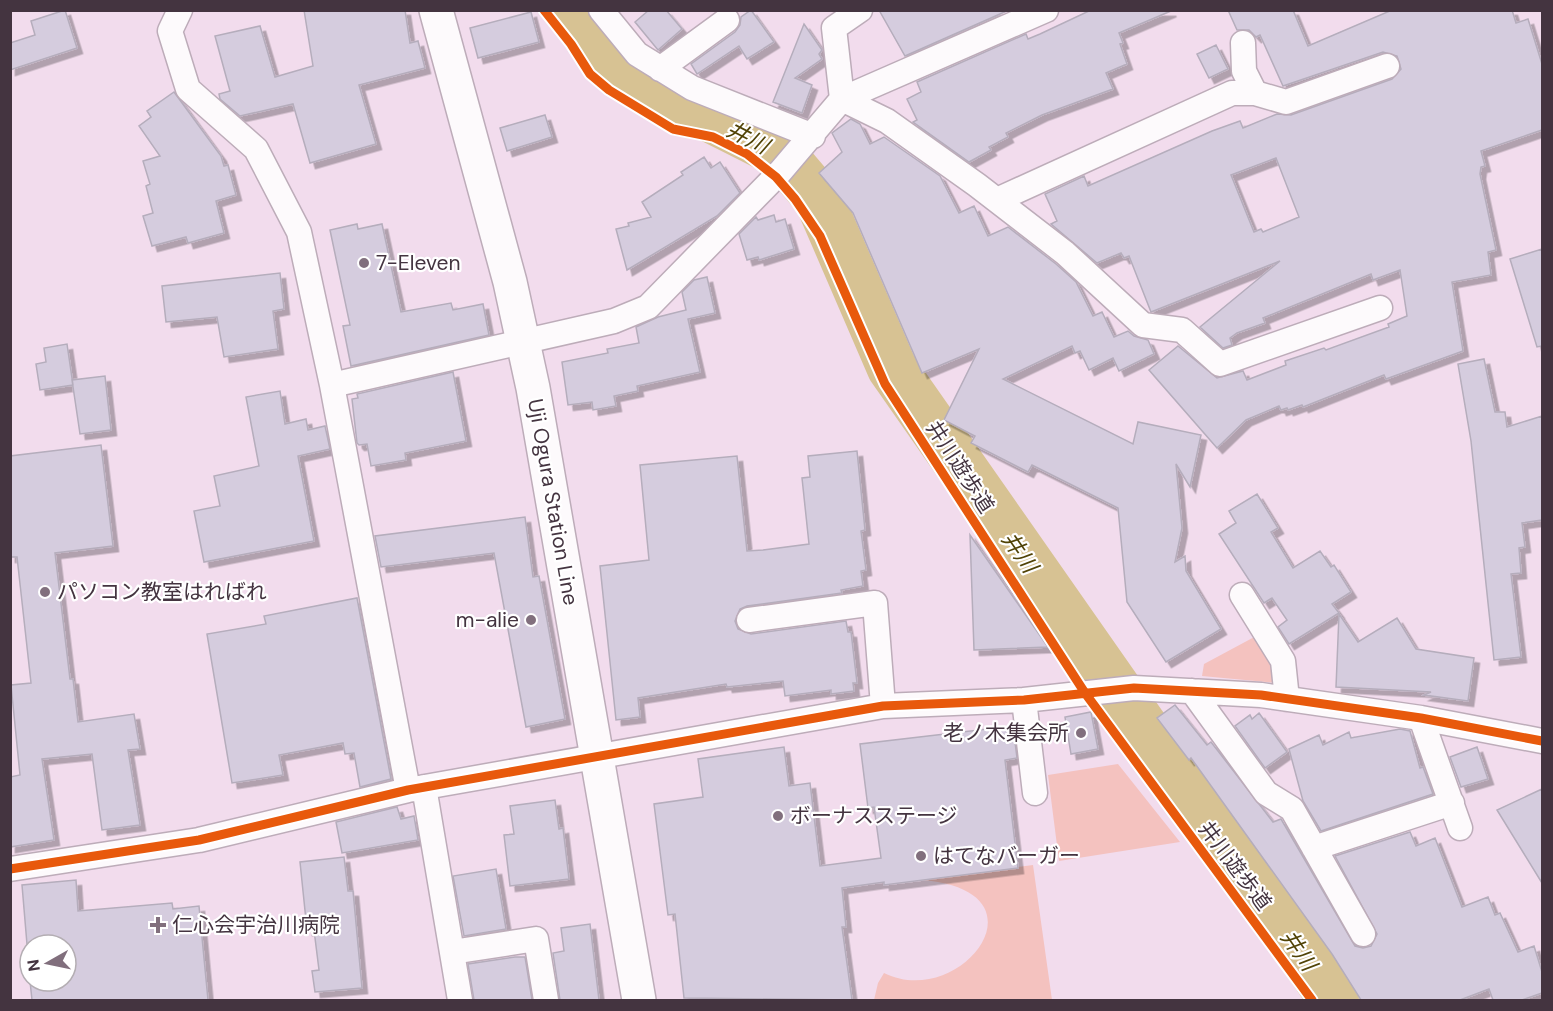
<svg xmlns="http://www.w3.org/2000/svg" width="1553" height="1011" font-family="'DM Sans','Noto Sans JP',sans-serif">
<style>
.green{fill:#f4c2bf}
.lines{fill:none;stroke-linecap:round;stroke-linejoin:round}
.river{stroke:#d7c293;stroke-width:50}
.building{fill:#d5ccde;stroke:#b5adbc;stroke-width:1.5;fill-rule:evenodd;filter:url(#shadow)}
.minor-casing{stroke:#bdacb9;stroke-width:27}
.secondary-casing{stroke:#bdacb9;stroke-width:36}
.minor{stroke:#fdfafc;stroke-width:24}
.secondary{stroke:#fdfafc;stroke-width:33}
.cycleway-casing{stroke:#fff;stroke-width:13}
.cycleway{stroke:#e8590c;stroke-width:9}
.poi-dot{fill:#816f7d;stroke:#fff;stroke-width:2}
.labels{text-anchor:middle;stroke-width:4.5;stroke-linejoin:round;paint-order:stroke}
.poi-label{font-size:21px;fill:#443440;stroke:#fff;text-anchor:start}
.street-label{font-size:21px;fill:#443440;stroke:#fff}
.water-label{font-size:22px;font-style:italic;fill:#514306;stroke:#fff}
</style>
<defs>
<filter id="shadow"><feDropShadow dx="5.5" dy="5.5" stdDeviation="0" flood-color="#0004"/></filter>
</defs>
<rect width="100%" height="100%" fill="#f2dced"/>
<path class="green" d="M1258,635L1272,661L1277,683L1202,676L1204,664Z
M1118,764L1180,842L1059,861L1048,775Z
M1033,865L1052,1000H874L878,983L884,973C960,1011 1054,890 921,880Z"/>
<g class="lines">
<path class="river" d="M568,10L624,74L779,152L819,199L892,368L1334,1000"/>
</g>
<path class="building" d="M65,10L77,48L10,70V43L35,35L31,21Z
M304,10H405L410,43L418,41L425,68L359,85L376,144L310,163L293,104L240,116L220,99L219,94L230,91L215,36L260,26L275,77L313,66Z
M649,10H666L682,29L658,50L635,22Z
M751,10L774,42L747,59L739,46L697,74L691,64L735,32L740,25L741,17Z
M879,10H1009L905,56Z
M1091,10L1171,11L1119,33L1123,43L1120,44L1127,64L1106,73L1113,89L1042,115L1006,133L1008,137L989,147L991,150L969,162L913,122L917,120L907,99L921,92L917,82L1026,34L1028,39L1040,34Z
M1228,10H1293L1308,46L1392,10H1512L1516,23L1528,19L1542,64V130L1481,151L1485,166L1481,167L1480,174L1496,250L1488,252L1491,275L1452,282L1463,351L1386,379L1384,375L1303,407L1302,405L1288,410L1287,408L1281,410L1279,406L1246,420L1217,448L1149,370L1178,346L1217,378L1243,371L1247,380L1286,365L1285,361L1324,348L1326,350L1389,327L1388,324L1407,316L1400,270L1373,280L1371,274L1263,318L1265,323L1237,333L1230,338L1232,345L1223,348L1200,327L1280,261L1151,312L1129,256L1124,258L1121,253L1097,263L1051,224L1057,221L1045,194L1084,176L1088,186L1212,131L1240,121L1243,128L1277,114L1291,115L1392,79L1401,69L1397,56L1383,52L1283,86L1260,35L1256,37L1249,30H1237ZM1276,158L1299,217L1263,232L1261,229L1254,232L1231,175Z
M531,12L539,42L478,58L470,28Z
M804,24L822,50L819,54L822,59L795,78L812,85L802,113L773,102Z
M1216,45L1228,69L1209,78L1197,54Z
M174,92L221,156L224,166L228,165L236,195L216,201L224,233L188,243L186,237L152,246L143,216L153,213L146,186L150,184L143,161L160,156L139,126L151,117L147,111Z
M545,115L552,137L507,151L500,128Z
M851,119L860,124L870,144L884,137L940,176L959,213L974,206L988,236L1008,227L1056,264L1076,282L1093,316L1102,312L1114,337L1128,331L1134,336L1148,340L1154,354L1119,371L1113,358L1089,370L1080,351L1075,353L1072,346L1003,379L1133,444L1138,422L1201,435L1190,487L1176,464L1182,528L1175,562L1185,556L1186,571L1221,629L1166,662L1127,602L1118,508L1032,465L1028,472L971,443L975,436L944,420L979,349L922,373L853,213L819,173L842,152L832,133Z
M704,157L711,168L720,162L740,193L717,216L627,270L616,229L629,226L628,223L651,217L642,202L683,175L681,172Z
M774,215L776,222L785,219L794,249L759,260L758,257L747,260L739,234L756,217L758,220Z
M357,224L358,229L382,224L401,312L451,303L453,310L483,304L489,335L351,366L343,326L350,325L330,230Z
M1542,249V346L1537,347L1510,259Z
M280,273L284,309L273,311L278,349L224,357L217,317L166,322L162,286Z
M707,277L715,313L688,319L700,372L637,386L638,391L614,396L616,406L593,410L592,402L568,405L562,362L608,353L607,349L639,343L636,327L658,317L686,310L682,292L694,280Z
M67,344L73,385L40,390L36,364L46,362L44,348Z
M1484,359L1495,412H1505L1507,427L1542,416V520L1522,523L1525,547L1519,548L1521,573L1511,574L1521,657L1494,660L1471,441L1458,364Z
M453,372L466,441L405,453L406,460L371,466L367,444L359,445L357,443L352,399L358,398L357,394Z
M105,376L111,430L80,434L72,380Z
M280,391L285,424L306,419L308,430L325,426L330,449L298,456L314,541L204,562L194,511L220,506L214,476L259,466L246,397Z
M101,445L113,546L55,553L70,679H73L78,722L134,714L140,749L128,750L140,825L102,830L92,754L42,759L54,840L10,847V777L20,775L11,685L31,683L17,557H10V456Z
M857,451L865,530L861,531L866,570L861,571L863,586L841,590L842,593L747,606L740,609L735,621L738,629L751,634L846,621L848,632H851L857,683H853L854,691L831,694V690L785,696L783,681L727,687L726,684L638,698L640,717L616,720L600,566L649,560L640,465L737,456L747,551L763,550L809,544L802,478L810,477L808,456Z
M1257,494L1278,528L1271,532L1293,568L1320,551L1331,567L1334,565L1351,592L1332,604L1339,613L1289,644L1278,627L1287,620L1272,598L1264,603L1219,534L1236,523L1229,511Z
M525,517L533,577L539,576L565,719L526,727L494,553L381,567L375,536Z
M970,535L1048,647L974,650Z
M357,598L391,779L360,787L354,753L345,754L343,743L279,755L283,775L232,783L207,634L266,624L264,616Z
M1339,614L1358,642L1397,618L1416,649L1474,658L1468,701L1424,695L1431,692L1336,687Z
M1175,705L1207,745L1211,742L1273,822L1281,819L1355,946L1363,948L1371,946L1377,934L1335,856L1410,832L1416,846L1435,838L1462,907L1488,897L1495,915L1500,913L1518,952L1534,946L1542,972V993L1522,1000H1493L1489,989L1460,1000H1361L1332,954L1191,758L1189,760L1157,718Z
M1091,712L1098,749L1071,754L1065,717Z
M1259,713L1287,752L1265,768L1235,726L1250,715L1252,719Z
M1013,726L1017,758L1005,760L1018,868L884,885V882L842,888L846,927H842L852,1000L684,998L675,914L668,915L654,804L703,797L698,759L784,747L789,786L810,783L820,866L881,858L874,807L868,808L860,744Z
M1400,729L1410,731L1420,768L1423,767L1433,794L1321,831L1303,801L1289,749L1319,735L1323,745L1349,732L1351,738Z
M1477,747L1488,779L1461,787L1450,757Z
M1542,789V883L1497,810Z
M555,800L559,829L563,828L569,879L510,886L504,835L514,834L510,806Z
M397,807L401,819L414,816L418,840L342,853L336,822Z
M344,857L348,891H353L362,988L315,992L312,971L319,970L314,930H307L300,862Z
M496,869L506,929L464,936L453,876Z
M76,880L78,911L172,903L173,909L199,906L208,1000H32L30,981H66V945H30V980L22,885Z
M590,924L599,1000H560L553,953L564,951L561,928Z
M515,957H525L532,1000H474L468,964Z"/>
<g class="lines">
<g class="minor-casing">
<path id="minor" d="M180,10L170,31L188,89L256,149L299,232L332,385L408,790
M601,10L637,54L692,88L813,136
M1046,10L842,99L887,121L977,185L1065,253L1143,325L1182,330L1220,364L1380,308
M660,69L727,20
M1255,93L1286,102L1387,66
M997,200L1232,93H1255L1244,71L1243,43
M332,385L614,321L648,307L780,172L842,99L834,28L860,10
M1242,595L1283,661L1287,699
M749,620L875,603L883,706
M1192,691L1266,793L1292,809L1363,934
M1024,700L1035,793
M1421,718L1460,828
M424,787L460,1000
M1314,848L1452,803
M10,869L199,840L408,790L883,706L1024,700L1134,688L1261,695L1421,718L1542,741
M452,952L536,939L546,1000"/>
</g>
<g class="secondary-casing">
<path id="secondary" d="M436,10L510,282L533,388L639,1000"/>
</g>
<use href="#minor" class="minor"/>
<use href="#secondary" class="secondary"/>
<g class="cycleway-casing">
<path id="cycleway" d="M544,10L571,44L590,74L609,90L673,129L713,137L747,154L776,177L795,199L820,236L885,384L1085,693L1312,1000
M10,869L199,840L408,790L883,706L1024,700L1134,688L1261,695L1421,718L1542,741"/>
</g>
<use href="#cycleway" class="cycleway"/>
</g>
<g class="poi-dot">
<circle cx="364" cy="263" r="6"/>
<circle cx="45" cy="592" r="6"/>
<circle cx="531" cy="620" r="6"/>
<circle cx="1081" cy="733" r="6"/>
<circle cx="778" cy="816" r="6"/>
<circle cx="921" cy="856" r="6"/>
<path d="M155 916h6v6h6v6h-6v6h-6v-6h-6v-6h6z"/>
</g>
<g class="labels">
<g class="poi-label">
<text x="376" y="270">7-Eleven</text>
<text x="57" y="599">パソコン教室はればれ</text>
<text x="519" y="627" text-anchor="end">m-alie</text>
<text x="1069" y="740" text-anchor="end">老ノ木集会所</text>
<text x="790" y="823">ボーナスステージ</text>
<text x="933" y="863">はてなバーガー</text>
<text x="172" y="932">仁心会宇治川病院</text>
</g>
<g class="street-label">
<text transform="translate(960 467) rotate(57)" y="7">井川遊歩道</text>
<text transform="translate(553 502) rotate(80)" y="7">Uji Ogura Station Line</text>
<text transform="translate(1235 866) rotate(53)" y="7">井川遊歩道</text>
</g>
<g class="water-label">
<text transform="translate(748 137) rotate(27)" y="8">井川</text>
<text transform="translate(1020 552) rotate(55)" y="8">井川</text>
<text transform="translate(1299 950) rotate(55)" y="8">井川</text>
</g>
</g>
<rect width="1553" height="1011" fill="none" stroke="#443440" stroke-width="24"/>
<g transform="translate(48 963) rotate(261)"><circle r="28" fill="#ffffff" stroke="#b4aeb3" stroke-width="1.5"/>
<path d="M0-4.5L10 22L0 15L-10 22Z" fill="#816f7d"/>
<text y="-9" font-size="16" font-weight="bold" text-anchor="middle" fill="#443440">N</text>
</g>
</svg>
